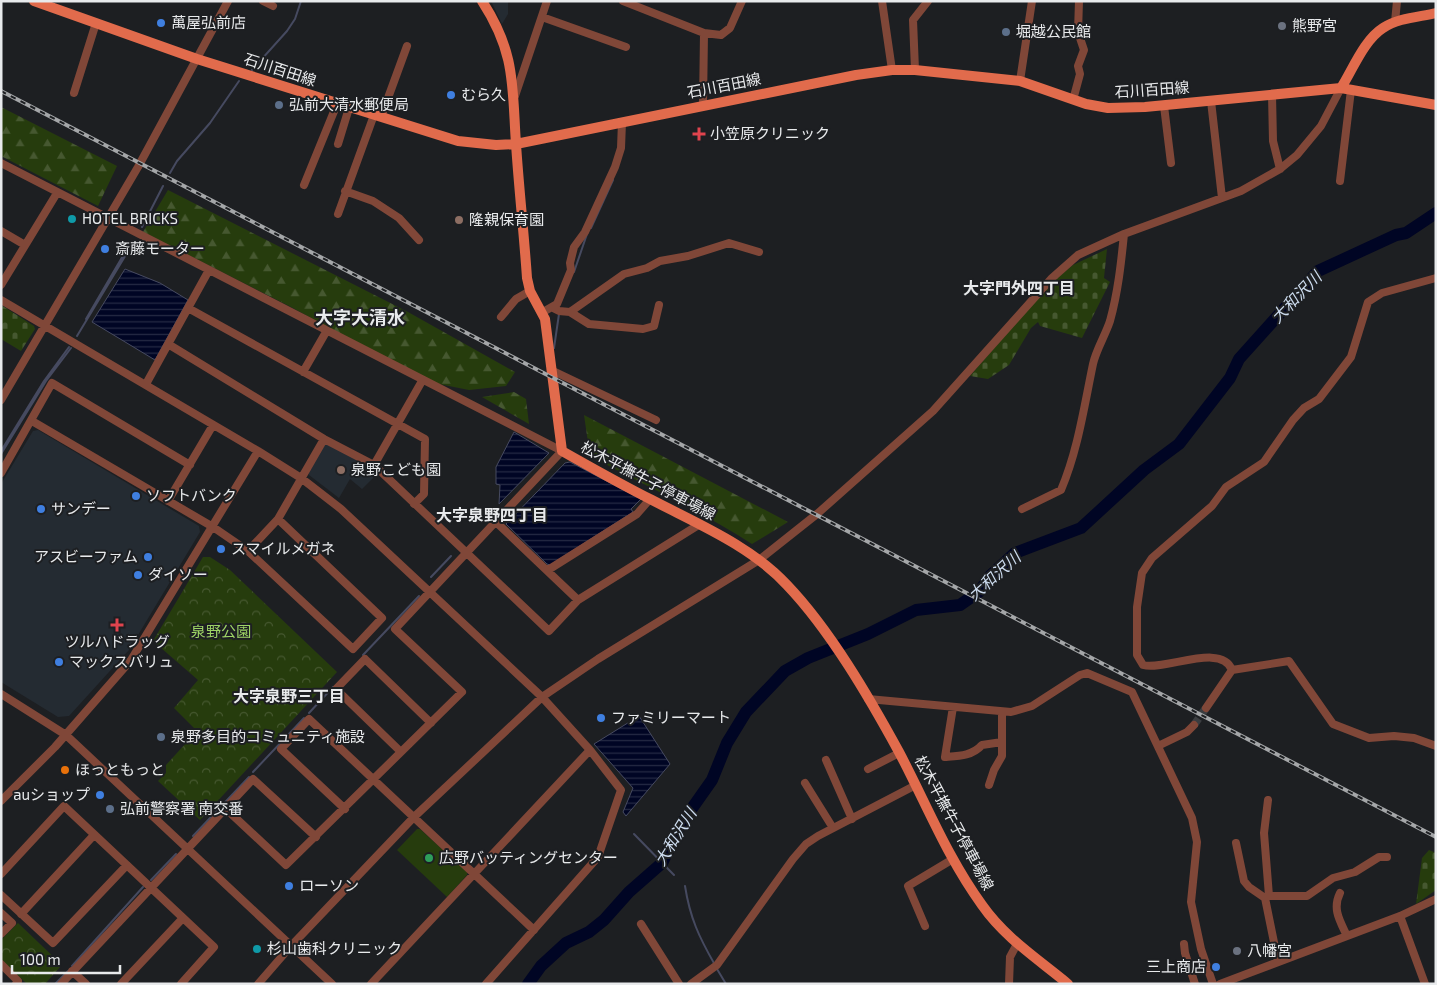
<svg xmlns="http://www.w3.org/2000/svg" width="1437" height="985" font-family="'Exo 2','Noto Sans JP',sans-serif">
<style>
.built{fill:#242b32}
.grass{fill:#263c0d}
.forest{fill:url(#forest-firs)}
.cemetery{fill:url(#cemetery-stones)}
.park{fill:url(#park-crowns)}
.water{fill:url(#water-rules);stroke:#464a60}
.lines{fill:none;stroke-linecap:round;stroke-linejoin:round}
.stream{stroke:#464a60;stroke-width:2}
.river{stroke:#000524;stroke-width:12}
.minor-tunnel{stroke:#3b3d40;stroke-width:8;stroke-dasharray:8 4;stroke-linecap:butt}
.minor{stroke:#804738;stroke-width:8}
.major{stroke:#e16b4c;stroke-width:10}
.rail-casing{stroke:#a4a6a8;stroke-width:4}
.rail{stroke:#1d1f22;stroke-width:2;stroke-dasharray:5.5;stroke-linecap:butt}
.shop-dot{fill:#3f7fe0;stroke:#1d1f22;stroke-width:2}
.worship-dot{fill:#6b7280;stroke:#1d1f22;stroke-width:2}
.service-dot{fill:#5c6f8a;stroke:#1d1f22;stroke-width:2}
.health-dot{fill:#e0444e;stroke:#1d1f22;stroke-width:2}
.culture-dot{fill:#0f9aa8;stroke:#1d1f22;stroke-width:2}
.education-dot{fill:#8d6e63;stroke:#1d1f22;stroke-width:2}
.food-dot{fill:#e8710a;stroke:#1d1f22;stroke-width:2}
.leisure-dot{fill:#2e9e5b;stroke:#1d1f22;stroke-width:2}
.labels{text-anchor:middle;stroke-width:4;stroke-linejoin:round;paint-order:stroke}
.poi-label{font-size:15px;fill:#e8eaec;stroke:#1d1f22;text-anchor:start}
.street-label{font-size:15px;fill:#e8eaec;stroke:#1d1f22}
.park-label{font-size:15px;fill:#9ed466;stroke:#1d1f22}
.neighbourhood-label{font-size:16px;font-weight:bold;fill:#e8eaec;stroke:#1d1f22}
.water-label{font-size:16px;font-style:italic;fill:#cddcef;stroke:#1d1f22}
.quarter-label{font-size:18px;font-weight:bold;fill:#e8eaec;stroke:#1d1f22}
</style>
<defs>
<pattern id="forest-firs" width="22" height="20" patternUnits="userSpaceOnUse" patternTransform="scale(1.25)"><rect width="22" height="20" fill="#263c0d"/><path d="M5 1l3.5 6h-7zM16 11l3.5 6h-7z" fill="#465830"/></pattern>
<pattern id="cemetery-stones" width="16" height="16" patternUnits="userSpaceOnUse" patternTransform="scale(1.25)"><rect width="16" height="16" fill="#263c0d"/><path d="M2 7V4a2 2 0 0 1 4 0v3zM10 15v-3a2 2 0 0 1 4 0v3z" fill="#465830"/></pattern>
<pattern id="park-crowns" width="20" height="18" patternUnits="userSpaceOnUse" patternTransform="scale(1.25)"><rect width="20" height="18" fill="#263c0d"/><path d="M2 6a3 3 0 1 1 6 0M12 15a3 3 0 1 1 6 0" fill="none" stroke="#465830"/></pattern>
<pattern id="water-rules" width="6" height="5" patternUnits="userSpaceOnUse" patternTransform="scale(1.25)"><rect width="6" height="5" fill="#000524"/><path d="M0 2.5h6" fill="none" stroke="#252a44"/></pattern>
</defs>
<rect width="100%" height="100%" fill="#1d1f22"/>
<path class="built" d="M491,1H508V14L502,24Z
M38,430L199,526L200,532L129,650L69,716L58,717L1,682V484L33,431Z
M328,443L371,469L377,474L362,489L350,479L339,498L309,475L308,472L325,444Z"/>
<path class="grass" d="M417,829H420L467,872V875L447,897L397,850Z"/>
<path class="forest" d="M1,107L117,166L98,206L1,156Z
M168,190L408,312L515,372L506,386L469,390L429,382L291,307L143,232Z
M514,392L526,399L529,424L482,397Z
M584,415L788,522L752,544C701,511 644,485 590,456Z"/>
<path class="cemetery" d="M1107,249L1104,278L1110,282L1082,338L1040,326L1038,322L1031,328L1009,365L988,379L970,376L1049,285L1073,265Z
M1,305L34,326L35,329L21,351L1,339Z
M1429,850L1436,853V890L1416,904L1422,858Z"/>
<path class="park" d="M203,557H210L230,570L337,672L200,820L158,781L166,773V765L197,731L174,708L198,680L153,641Z
M18,923L60,963V967L45,984H27L1,959V940Z"/>
<path class="water" d="M125,269L160,283L188,300L155,360L92,322Z
M514,432L549,453L499,504L500,485L496,484V467Z
M570,462L641,499L631,509L633,512L550,565L547,564L506,524L565,463Z
M639,716L670,764L626,816L623,812L633,788L594,744Z"/>
<g class="lines">
<path class="stream" d="M252,70L287,31L295,19L301,1
M170,173L177,161L210,123L239,81
M142,227L163,186
M591,228L613,180
M574,272L587,234
M86,319L131,242
M77,336L133,243
M554,348L559,314
M1,451L44,381L69,347
M1,454L46,381L71,348
M431,577L451,556
M363,655L419,596
M309,713L333,687
M253,772L304,718
M634,834L674,875
M193,836L249,777
M151,880L176,854
M685,886C690,918 699,937 715,965
M72,966L143,887
M717,969L726,984
M55,984L68,971"/>
<path class="river" d="M528,984L541,966L566,943L589,932L604,920L629,892L662,863L681,824L712,780L727,743L746,712L785,671L808,658L868,634L916,610L960,605L980,591L989,577L1015,553L1081,528L1144,470L1179,444L1230,378L1239,359L1318,271L1396,235L1406,233L1436,213"/>
<path class="minor-tunnel" d="M1194,725L1206,708"/>
<path class="minor" d="M263,1L273,6
M623,1L704,33L721,35L730,28L742,1
M882,1L892,70
M542,17L626,47
M1395,22L1397,1
M915,70L913,20L928,1
M1020,81L1032,1
M74,93L96,23
M1272,95L1273,141L1280,169
M515,96L547,1
M1073,100L1080,74L1078,66L1084,50L1078,32L1079,1
M1211,101L1222,198
M703,105L704,33
M1164,106L1171,163
M381,117L407,46
M338,144L349,108
M1,163L562,451L395,629L462,692L286,865L225,808
M1340,181L1351,90
M304,185L337,104
M345,191L373,201L399,218L419,240
M338,214L374,115
M1,231L25,245
M1,285L57,193
M1,300L258,451L301,478L341,509L542,697L590,750L621,790L598,857L486,984
M188,308L425,439L424,494L414,504
M553,308L559,311L570,312L624,274L647,268L660,261L688,256L729,243L759,252
M543,312L557,304L571,270L570,263L574,247L585,232L615,167L621,148L622,122
M570,312L589,324L643,329L654,326L659,305
M501,317L516,299L530,291
M168,344L324,439L374,465L549,631L578,600L700,524
M551,370L656,420
M303,372L326,332
M146,384L209,270
M1,400L138,167L228,1
M32,421L213,527L248,551L353,649L382,618L278,519
M374,465L422,381
M1,473L52,383L190,465
M168,501L213,425
M1022,509L1061,490C1078,450 1084,407 1093,364C1096,350 1105,336 1110,321C1118,292 1121,264 1124,234
M496,522L578,600
M248,551L278,519L324,439
M548,570L637,514L650,499
M1232,670C1222,642 1165,671 1143,665L1137,655V607L1142,573L1152,558L1212,506L1226,487L1264,462L1293,420L1304,408L1319,399L1351,357L1368,302L1382,293L1436,278
M1,694L66,735L332,984
M868,699L1011,712L1032,706L1080,675L1087,673L1132,692L1192,818L1197,842L1191,902L1201,949L1213,984
M953,707L945,757C959,756 972,756 982,745L1002,742
M1206,708L1232,670L1289,661L1333,724L1369,738L1394,736L1414,738L1436,746
M1158,746L1187,732L1194,725
M401,752L336,689L365,659L431,723
M826,760L852,819
M868,769L899,753
M805,783L833,828
M989,785L994,770L1002,756V713
M1268,800L1264,833L1269,896
M1,801L55,747L131,660L258,451
M345,809L281,749L309,719L534,930
M1236,843L1244,881L1249,887L1265,898
M1,874L64,806L214,947L181,984
M1340,893C1332,909 1340,921 1347,936
M1,895L53,943L127,865
M1,913L12,923L1,934
M21,914L94,835
M1400,916L1425,984
M641,924L679,984
M925,926L908,886L953,859
M1184,944L1185,953L1195,984
M1278,962L1265,898L1269,896H1307L1333,878L1355,872L1379,857H1387
M1,964L18,981L16,984
M72,971L86,984
M61,984L253,779L316,837
M121,984L183,918
M258,984L291,946L414,817L542,697L598,659L759,560L817,514L933,411L1052,278L1078,255L1124,234L1241,191L1280,169L1297,155L1321,126L1341,88
M371,984L590,750
M691,984L717,965L793,859L806,844L818,836L914,786
M1009,984L1010,957L1017,944
M1220,984L1400,916L1436,899"/>
<path class="major" d="M34,1L197,59L458,141L496,145L516,144L856,75L892,70H915L1020,81L1086,104L1108,108L1145,107L1341,88L1436,105
M482,1C516,53 512,86 516,144C519,189 524,234 527,278L530,291L545,319L562,451C592,468 622,485 652,500C698,524 751,546 787,585C830,630 869,697 899,752C926,803 947,857 982,905C1005,938 1038,959 1068,984
M1341,88C1353,69 1364,40 1383,28C1398,18 1419,17 1436,13"/>
<g class="rail-casing">
<path id="rail" d="M1,91L1436,837"/>
</g>
<use href="#rail" class="rail"/>
</g>
<g class="shop-dot">
<circle cx="161" cy="23" r="5"/>
<circle cx="451" cy="95" r="5"/>
<circle cx="105" cy="249" r="5"/>
<circle cx="136" cy="496" r="5"/>
<circle cx="41" cy="509" r="5"/>
<circle cx="221" cy="549" r="5"/>
<circle cx="148" cy="557" r="5"/>
<circle cx="138" cy="575" r="5"/>
<circle cx="59" cy="662" r="5"/>
<circle cx="601" cy="718" r="5"/>
<circle cx="100" cy="795" r="5"/>
<circle cx="289" cy="886" r="5"/>
<circle cx="1216" cy="967" r="5"/>
</g>
<g class="worship-dot">
<circle cx="1282" cy="26" r="5"/>
<circle cx="1237" cy="951" r="5"/>
</g>
<g class="service-dot">
<circle cx="1006" cy="32" r="5"/>
<circle cx="279" cy="105" r="5"/>
<circle cx="161" cy="737" r="5"/>
<circle cx="110" cy="809" r="5"/>
</g>
<g class="health-dot">
<path d="M696.5 126.5h5v5h5v5h-5v5h-5v-5h-5v-5h5z"/>
<path d="M114.5 617.5h5v5h5v5h-5v5h-5v-5h-5v-5h5z"/>
</g>
<g class="culture-dot">
<circle cx="72" cy="219" r="5"/>
<circle cx="257" cy="949" r="5"/>
</g>
<g class="education-dot">
<circle cx="459" cy="220" r="5"/>
<circle cx="341" cy="470" r="5"/>
</g>
<circle class="food-dot" cx="65" cy="770" r="5"/>
<circle class="leisure-dot" cx="429" cy="858" r="5"/>
<g class="labels">
<g class="poi-label">
<text x="171" y="28">萬屋弘前店</text>
<text x="1292" y="31">熊野宮</text>
<text x="1016" y="37">堀越公民館</text>
<text x="461" y="100">むら久</text>
<text x="289" y="110">弘前大清水郵便局</text>
<text x="710" y="139">小笠原クリニック</text>
<text x="82" y="224">HOTEL BRICKS</text>
<text x="469" y="225">隆親保育園</text>
<text x="115" y="254">斎藤モーター</text>
<text x="351" y="475">泉野こども園</text>
<text x="146" y="501">ソフトバンク</text>
<text x="51" y="514">サンデー</text>
<text x="231" y="554">スマイルメガネ</text>
<text x="138" y="562" text-anchor="end">アスビーファム</text>
<text x="148" y="580">ダイソー</text>
<text x="117" y="647" text-anchor="middle">ツルハドラッグ</text>
<text x="69" y="667">マックスバリュ</text>
<text x="611" y="723">ファミリーマート</text>
<text x="171" y="742">泉野多目的コミュニティ施設</text>
<text x="75" y="775">ほっともっと</text>
<text x="90" y="800" text-anchor="end">auショップ</text>
<text x="120" y="814">弘前警察署 南交番</text>
<text x="439" y="863">広野バッティングセンター</text>
<text x="299" y="891">ローソン</text>
<text x="267" y="954">杉山歯科クリニック</text>
<text x="1247" y="956">八幡宮</text>
<text x="1206" y="972" text-anchor="end">三上商店</text>
</g>
<g class="street-label">
<text transform="translate(280 70) rotate(18)" y="5">石川百田線</text>
<text transform="translate(724 86) rotate(-11)" y="5">石川百田線</text>
<text transform="translate(1152 90) rotate(-4)" y="5">石川百田線</text>
<text transform="translate(648 481) rotate(28)" y="5">松木平撫牛子停車場線</text>
<text transform="translate(954 823) rotate(62)" y="5">松木平撫牛子停車場線</text>
</g>
<g class="park-label">
<text x="221" y="637">泉野公園</text>
</g>
<g class="neighbourhood-label">
<text x="1019" y="294">大字門外四丁目</text>
<text x="492" y="521">大字泉野四丁目</text>
<text x="289" y="702">大字泉野三丁目</text>
</g>
<g class="water-label">
<text transform="translate(1296 297) rotate(-46)" y="6">大和沢川</text>
<text transform="translate(994 576) rotate(-42)" y="6">大和沢川</text>
<text transform="translate(675 837) rotate(-58)" y="6">大和沢川</text>
</g>
<g class="quarter-label">
<text x="360" y="324">大字大清水</text>
</g>
</g>
<rect width="1437" height="985" fill="none" stroke="#e8eaec" stroke-width="5"/>
<path d="M12 965v8h108v-8" fill="none" stroke="#e8eaec" stroke-width="2.5"/>
<text x="20" y="965" font-size="15" fill="#e8eaec" stroke="#1d1f22" stroke-width="4" paint-order="stroke">100 m</text>
</svg>
